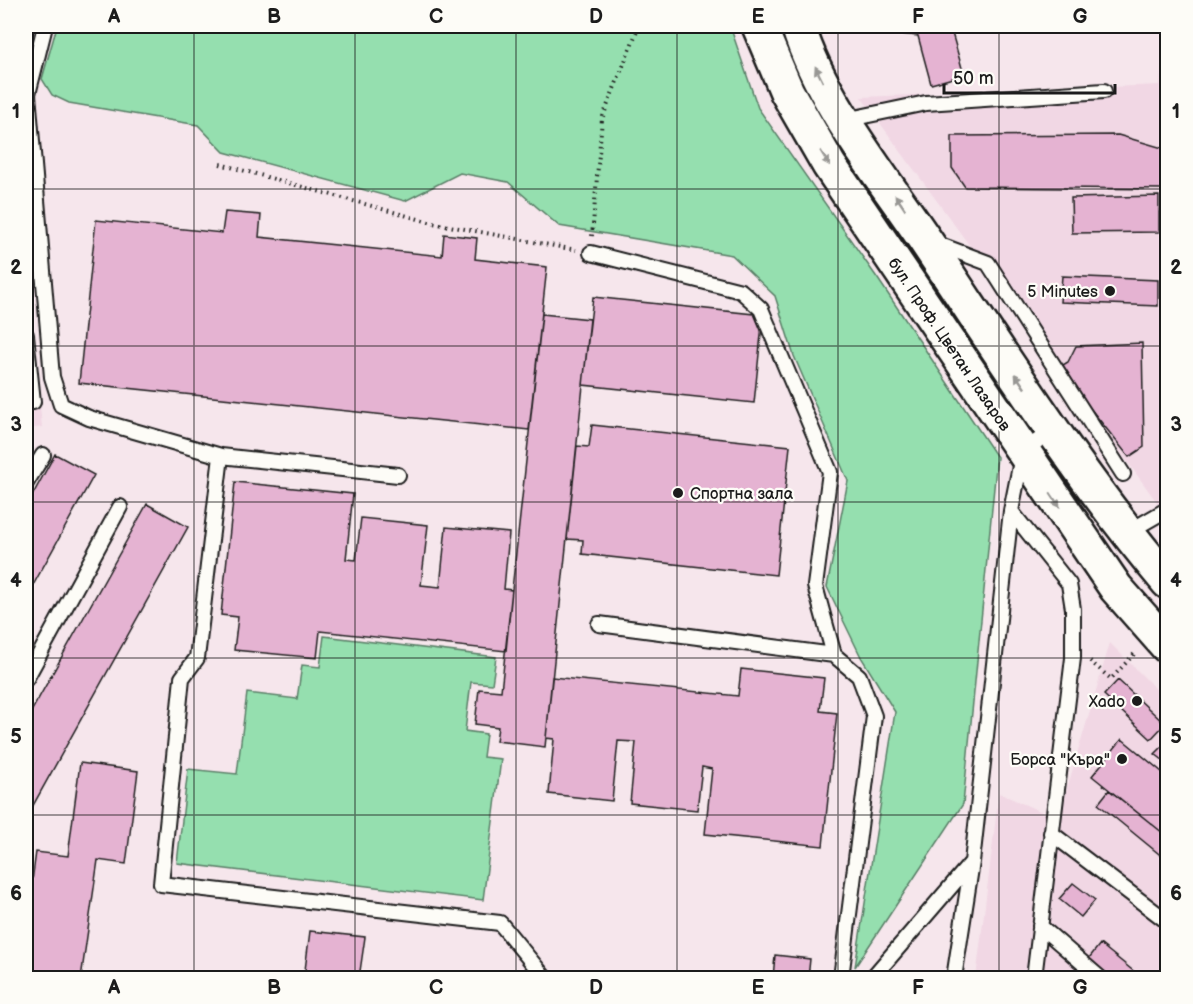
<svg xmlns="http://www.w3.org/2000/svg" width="1193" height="1004" font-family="'Balsamiq Sans',sans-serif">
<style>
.built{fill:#f1d7e4}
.green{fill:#95dfaf;stroke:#587e66;stroke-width:1.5}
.building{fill:#e5b3d2;stroke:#1c1c1c;stroke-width:1.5}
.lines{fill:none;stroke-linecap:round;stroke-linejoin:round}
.service-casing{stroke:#1c1c1c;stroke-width:18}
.secondary-casing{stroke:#1c1c1c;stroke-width:38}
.path{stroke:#1c1c1c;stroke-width:4;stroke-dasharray:1.5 4.5;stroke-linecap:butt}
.service{stroke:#fdfcf7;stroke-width:14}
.secondary{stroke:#fdfcf7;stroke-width:33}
.oneway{fill:#989794}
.grid{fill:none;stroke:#1c1c1c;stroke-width:1.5;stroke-opacity:0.55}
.poi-dot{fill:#1c1c1c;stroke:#fdfcf7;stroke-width:2}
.labels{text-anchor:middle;stroke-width:4.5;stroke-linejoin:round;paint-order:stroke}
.poi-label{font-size:16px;fill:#1c1c1c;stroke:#fdfcf7;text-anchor:end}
.street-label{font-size:16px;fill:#1c1c1c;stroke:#fdfcf7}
.neatline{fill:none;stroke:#1c1c1c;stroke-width:2}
.grid-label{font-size:20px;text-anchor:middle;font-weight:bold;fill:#1c1c1c}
</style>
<rect width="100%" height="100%" fill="#f6e6ec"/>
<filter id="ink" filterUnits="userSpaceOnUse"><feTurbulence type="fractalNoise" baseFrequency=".0167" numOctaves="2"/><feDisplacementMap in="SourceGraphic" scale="12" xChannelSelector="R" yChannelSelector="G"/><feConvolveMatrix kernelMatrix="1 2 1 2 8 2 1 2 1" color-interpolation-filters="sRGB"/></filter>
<g filter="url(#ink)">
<path class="built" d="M1165,26H1167V516L861,97L1160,85Z
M26,264L42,427L26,429Z
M1110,643L1167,700V978H976L999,793L1058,819Z"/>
<path class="green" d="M57,26H730L758,108L878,279L997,457L963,804L855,967L895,712L861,657L827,587L848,481L794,356L775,296L732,255L559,226L508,182L460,173L405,201L224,152L198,125L69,103L52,95L42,79Z
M324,636L496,657L492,684L471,682L465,731L486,734L483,757L501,759L483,900L177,863L188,769L237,774L247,693L297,699L302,665L320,667Z"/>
<path class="building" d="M902,26H950L964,75L931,84L918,36L901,34Z
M1118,135L1166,149L1164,189L965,187L952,168V136Z
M1159,196V232L1072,233L1071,198Z
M225,212L261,215L259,237L442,256L444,234L477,238L475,259L547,267L529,430L79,383L96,220L222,233Z
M1062,276L1158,280V306L1060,302Z
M593,297L763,315L754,403L583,385Z
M542,314L590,319L545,747L496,741L498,727L475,724L479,689L501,691Z
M1142,343L1144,447L1129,457L1058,368L1068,362L1076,346Z
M592,425L790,446L776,575L582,554L583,540L567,539L577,446L589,447Z
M55,454L94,475L26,598V507Z
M235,482L353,494L346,559L356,560L361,518L428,525L421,585L440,587L446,527L509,533L504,589L512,590L506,651L320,631L317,658L234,650L238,617L221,615Z
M147,504L188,527L26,818V721Z
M741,669L824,678L820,711L837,713L823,846L705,834L712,769L702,767L697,810L630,803L636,742L618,741L612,801L549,794L554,739L546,738L552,677L738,696Z
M1118,680L1165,724L1151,739L1104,695Z
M1122,739L1168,777V837L1092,776Z
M1168,741V764L1155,754Z
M80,763L138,771L126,864L98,860L81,978H26V925L36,852L68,856Z
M1109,790L1168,837V854L1164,858L1098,804Z
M1073,883L1095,900L1081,917L1059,899Z
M1168,892V904L1162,899Z
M310,931L365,937L359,978H304Z
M1100,944L1142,978H1106L1086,962Z
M775,955L810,959L808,978H773Z"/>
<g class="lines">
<g class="service-casing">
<path id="service" d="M45,26L28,94L52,377L61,405L89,418L221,456L398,475
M845,120L926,103L1104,91
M935,243L988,263L1123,474
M591,253L741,291L761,309L830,472L815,586L834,655
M26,335L33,402
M221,456L197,658L182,678L161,884L500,923L545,978
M26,483L43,455
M1011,511L1069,584L1073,609V658L1034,978
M1128,532L1168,509
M599,624L834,655L859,676L874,716L841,978
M26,679L120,507
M1051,833L1168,922
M1040,926L1100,978
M872,978L972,862
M954,978L972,862L1011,511L1023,451L1053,430"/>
</g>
<g class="secondary-casing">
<path id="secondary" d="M759,26L787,92L829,165L1116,588L1168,647
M798,26C821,101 881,175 925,240C1003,356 1078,476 1168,582"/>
</g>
<path class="path" d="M220,164L433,223L576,250
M592,236L602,119L639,26
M1090,661L1111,679L1136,652"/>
<use href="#service" class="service"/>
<use href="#secondary" class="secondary"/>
</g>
<defs><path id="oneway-solid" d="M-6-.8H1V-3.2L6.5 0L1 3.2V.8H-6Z" transform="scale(1.5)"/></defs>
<g class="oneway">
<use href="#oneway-solid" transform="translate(819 74) rotate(-116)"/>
<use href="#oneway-solid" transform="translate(825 158) rotate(59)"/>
<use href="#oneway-solid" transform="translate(900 202) rotate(-124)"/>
<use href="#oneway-solid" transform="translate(1020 381) rotate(-124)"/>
<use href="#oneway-solid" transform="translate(1055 500) rotate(56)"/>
</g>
</g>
<path class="grid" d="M194,26V978M355,26V978M516,26V978M677,26V978M838,26V978M999,26V978M26,189H1168M26,346H1168M26,502H1168M26,658H1168M26,815H1168"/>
<g class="poi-dot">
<circle cx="1110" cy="291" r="6"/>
<circle cx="678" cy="493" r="6"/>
<circle cx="1137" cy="701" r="6"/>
<circle cx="1122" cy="759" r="6"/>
</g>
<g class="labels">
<g class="poi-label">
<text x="1098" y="297">5 Minutes</text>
<text x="690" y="499" text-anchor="start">Спортна зала</text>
<text x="1125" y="707">Xado</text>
<text x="1110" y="765">Борса "Къра"</text>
</g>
<g class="street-label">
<text transform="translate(950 344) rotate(56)" y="6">бул. Проф. Цветан Лазаров</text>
</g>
</g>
<rect width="1193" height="1004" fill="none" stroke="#fdfcf7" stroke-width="66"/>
<path d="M944 84v9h171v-9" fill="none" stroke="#1c1c1c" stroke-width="3"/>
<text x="953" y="84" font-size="18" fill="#1c1c1c" stroke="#fdfcf7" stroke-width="4.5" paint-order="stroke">50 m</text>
<rect x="33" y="33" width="1127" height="938" class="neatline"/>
<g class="grid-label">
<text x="114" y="23">A</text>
<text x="274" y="23">B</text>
<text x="436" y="23">C</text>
<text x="596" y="23">D</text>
<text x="758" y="23">E</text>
<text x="918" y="23">F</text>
<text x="1080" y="23">G</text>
<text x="16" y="118">1</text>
<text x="1176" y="118">1</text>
<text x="16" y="274">2</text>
<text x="1176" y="274">2</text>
<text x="16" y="431">3</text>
<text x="1176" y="431">3</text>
<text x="16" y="587">4</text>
<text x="1176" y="587">4</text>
<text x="16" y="743">5</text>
<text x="1176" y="743">5</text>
<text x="16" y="900">6</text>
<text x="1176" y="900">6</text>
<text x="114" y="994">A</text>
<text x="274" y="994">B</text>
<text x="436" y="994">C</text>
<text x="596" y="994">D</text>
<text x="758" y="994">E</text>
<text x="918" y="994">F</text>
<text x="1080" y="994">G</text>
</g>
</svg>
